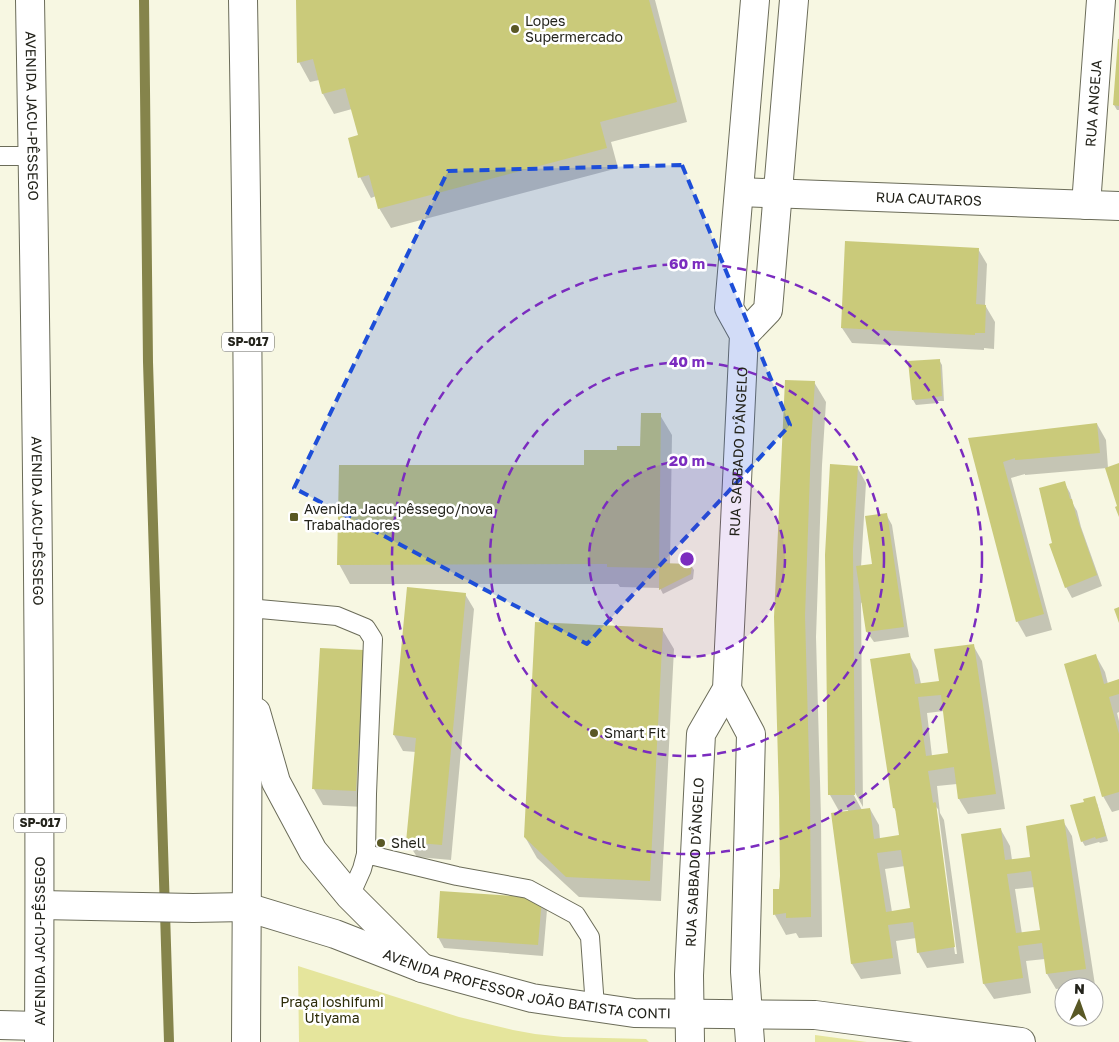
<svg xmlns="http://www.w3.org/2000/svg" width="1119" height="1042" font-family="'Golos Text',sans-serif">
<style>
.green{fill:#e5e59c}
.shadow{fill:#0003;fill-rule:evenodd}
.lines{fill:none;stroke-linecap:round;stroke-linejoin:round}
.stream{stroke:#85844b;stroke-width:10}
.building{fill:#caca7a;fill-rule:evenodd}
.lane-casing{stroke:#6b6c59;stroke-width:20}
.street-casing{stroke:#6b6c59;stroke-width:30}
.secondary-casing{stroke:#6b6c59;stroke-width:30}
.highway-casing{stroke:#6b6c59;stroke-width:30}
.lane{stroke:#fff;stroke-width:18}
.street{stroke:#fff;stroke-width:28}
.secondary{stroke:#fff;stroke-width:28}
.highway{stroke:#fff;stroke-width:28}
.marked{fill:#1d4ed8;fill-opacity:0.2;stroke:#1d4ed8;stroke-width:4;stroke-dasharray:10 6;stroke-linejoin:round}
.ring{fill:none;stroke:#7b2cbf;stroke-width:2.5;stroke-dasharray:9 6}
.poi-dot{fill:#595825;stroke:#fff;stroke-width:2}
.labels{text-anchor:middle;stroke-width:5;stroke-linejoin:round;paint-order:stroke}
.shield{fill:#fff;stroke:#65655f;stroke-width:1}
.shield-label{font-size:12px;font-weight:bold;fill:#23231b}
.poi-label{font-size:14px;fill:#23231b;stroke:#fff;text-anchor:start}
.street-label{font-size:14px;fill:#23231b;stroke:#fff}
.park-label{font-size:14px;fill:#2c2b07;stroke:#fff}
.centre{fill:#7b2cbf;stroke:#fff;stroke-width:2.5}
.ring-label{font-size:15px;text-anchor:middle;font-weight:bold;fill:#7b2cbf;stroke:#fff;stroke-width:5;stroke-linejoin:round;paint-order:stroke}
</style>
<rect width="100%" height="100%" fill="#f7f7e2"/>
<path class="green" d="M298,966L459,1017L513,1030L535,1034L563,1037L646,1039L649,1042H299Z
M815,1035L867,1042H815Z"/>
<path class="shadow" d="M297,0H655L687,122L611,142L618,168L391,228L379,208L376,196L371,198L360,177V136L352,109L334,114L323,94L319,80L310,82L299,62Z
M1119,36V110H1117L1114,105Z
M978,249L987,264L985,305L995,322L994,349L984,348V350L852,343L842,328Z
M939,360L942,365L944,401H938V403L916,405L913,400Z
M814,382L826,402L822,465L816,637L821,817L822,937L799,938L796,933L786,935L775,915L781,891Z
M660,415L672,435L670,565H691L694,570L693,579L663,594L660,588L620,587L618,584H350L339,564L585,466L618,452L642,447Z
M1097,424L1106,440L1108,468L1119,464V514L1118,506L1107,468L1025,475V474L1011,478L1052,630L1026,637L1017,621L970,439Z
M857,467L866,483L861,567L874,565L886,514L892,525L909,637L874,642L867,632L863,602L861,603L863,807L853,789L851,790L862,810L870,809L879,825L880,839L901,836L898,814L894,808L909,654L918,670L921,684L941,682L973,645L982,661L1005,809L968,814L959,799L957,784L937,786L940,813L944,820L964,963L927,968L918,952L916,938L896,941L901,974L861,979L852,964L848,810L839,811L830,795ZM944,711L950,754L932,756L927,713ZM935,806L938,809L957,954H955ZM905,866L911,909L892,912L885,869Z
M1064,482L1070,493L1073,504L1077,511L1081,527L1102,586L1072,598L1066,587Z
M465,594L474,609L451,860L417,857L407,841L416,752L403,751L394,735Z
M662,629L674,649L661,901L579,897L537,858L525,837Z
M363,651L372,667L364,807L323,805L314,789Z
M1096,656L1105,672L1108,684L1119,681V712L1117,713L1119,721V810L1112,812L1103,796Z
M1097,803L1108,841L1100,843L1099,842L1085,846L1082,841Z
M1063,821L1072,836L1095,985L1075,987H1064V988L1056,989L1047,974L1045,959L1026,961L1031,993L994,999L984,984L1001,830L1010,846L1012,860L1031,858ZM1035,887L1041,931L1022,934L1015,889Z
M541,899L547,910L543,956L444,948L438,937Z"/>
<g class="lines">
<path class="stream" d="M144,0L148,362L169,1042"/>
</g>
<path class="building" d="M296,0H649L677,102L600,122L607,148L378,209L369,175L358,178L348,138L358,135L345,88L322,94L313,59L297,63Z
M1118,39H1119V106L1113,105Z
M845,241L979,248L976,304L986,305L985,333H975V335L841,328Z
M940,359L942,396L935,397V398L912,400L908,361Z
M785,380L815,381L811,444L805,616L810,796L811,917L786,918V913L773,915V889H779L780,876L779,797L774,617Z
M641,413H661L659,563L692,564L691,574L659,590V568L607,567V564L337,565L339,465H584V450H617V446H640Z
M1097,423L1100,453L1015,460V458L1003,462L1044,614L1016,622L968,438Z
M1119,463V517L1115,507L1117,506L1105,468Z
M830,464L858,466L853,549L855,795H828L825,555Z
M1065,481L1070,499H1072L1076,515L1097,575L1065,588L1049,544L1052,543L1039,488Z
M887,513L904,627L866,632L856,566L872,564L865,516Z
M407,587L466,593L442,845L406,842L416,738L393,735Z
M1119,607V623L1114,609Z
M535,622L663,628L650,881L566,877L524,837Z
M974,644L996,794L958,799L954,767L928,771L933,803L935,802L936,803L955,947L917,953L913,922L888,925L893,958L851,964L831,813L870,808L874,839L899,835L895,808H893L870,659L910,653L915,684L939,681L934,649ZM941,695L948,753L926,756L918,697ZM901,850L910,908L886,912L877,853Z
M320,648L364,650L356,791L312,789Z
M1096,654L1104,684L1119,679V694L1109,697L1119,734V792L1102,797L1064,664Z
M1095,796L1106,836L1096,839L1095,837L1081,842L1070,805L1084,802L1083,799Z
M1064,819L1086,969L1046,974L1042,943L1018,946L1023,978L983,984L961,834L1001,828L1005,860L1030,857L1026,826ZM1031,871L1040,930L1016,933L1007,874Z
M440,891L542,898L538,945L437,938Z"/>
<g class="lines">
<g class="lane-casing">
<path id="lane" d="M0,156H33
M248,608L337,616L366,628L373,639L367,794L366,854L362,869L350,896
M366,854L457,876L528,889L576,915L590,937L595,1007"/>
</g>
<g class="street-casing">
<g id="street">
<path id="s1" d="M739,192L1119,206"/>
<path id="s2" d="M1086,205L1101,0"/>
<path d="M0,1025L39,1026"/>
</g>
</g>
<g class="secondary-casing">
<g id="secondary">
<path d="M744,335L768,310L794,0"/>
<path d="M727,689L751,734L745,972L750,1042"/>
<path id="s3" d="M40,905L193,908L246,907L335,934L422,968L532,998L634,1013L815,1015L1021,1042"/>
<path id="s4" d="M690,1042L689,975L701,734L727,689L744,335L729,308L755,0"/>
</g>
</g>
<g class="highway-casing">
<g id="highway">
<path id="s5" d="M30,0C36,347 41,695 39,1042"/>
<path d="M243,0C247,227 249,454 248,681C248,801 246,922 246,1042"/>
<path d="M256,712L276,782L313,851L350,896L422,968"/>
</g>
</g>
<use href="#lane" class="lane"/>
<use href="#street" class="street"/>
<use href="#secondary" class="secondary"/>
<use href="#highway" class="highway"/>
</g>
<path class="marked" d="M682,165L790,425L587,644L294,488L448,171Z"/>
<circle cx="687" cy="559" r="98" fill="#7b2cbf" fill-opacity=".12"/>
<g class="ring">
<circle cx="687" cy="559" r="98"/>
<circle cx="687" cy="559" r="197"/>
<circle cx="687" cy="559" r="295"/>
</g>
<g class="poi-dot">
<circle cx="515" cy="29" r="5"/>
<rect x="289" y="512" width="10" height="10" rx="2.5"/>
<circle cx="594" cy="733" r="5"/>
<circle cx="381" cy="843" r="5"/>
</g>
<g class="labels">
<g class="shield">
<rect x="222" y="332.5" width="52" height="19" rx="4"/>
<rect x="14" y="813.5" width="52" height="19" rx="4"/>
</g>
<g class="shield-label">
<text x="248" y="346">SP-017</text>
<text x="40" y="827">SP-017</text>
</g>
<g class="poi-label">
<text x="525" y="26">Lopes<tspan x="525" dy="16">Supermercado</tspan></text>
<text x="304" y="514">Avenida Jacu-pêssego/nova<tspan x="304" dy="16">Trabalhadores</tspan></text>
<text x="604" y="738">Smart Fit</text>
<text x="391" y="848">Shell</text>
</g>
<g class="street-label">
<text dy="5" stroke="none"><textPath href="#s2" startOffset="102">RUA ANGEJA</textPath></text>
<text dy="5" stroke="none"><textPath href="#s5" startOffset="116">AVENIDA JACU-PÊSSEGO</textPath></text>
<text dy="5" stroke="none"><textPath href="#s1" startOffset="190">RUA CAUTAROS</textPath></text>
<text dy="5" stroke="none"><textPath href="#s4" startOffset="598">RUA SABBADO D'ÂNGELO</textPath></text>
<text dy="5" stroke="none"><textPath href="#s5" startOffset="521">AVENIDA JACU-PÊSSEGO</textPath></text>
<text dy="5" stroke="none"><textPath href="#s4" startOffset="180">RUA SABBADO D'ÂNGELO</textPath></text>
<text transform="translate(40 941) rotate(-90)" y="5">AVENIDA JACU-PÊSSEGO</text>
<text dy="5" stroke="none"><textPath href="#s3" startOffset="499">AVENIDA PROFESSOR JOÃO BATISTA CONTI</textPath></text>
</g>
<g class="park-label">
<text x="332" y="1007">Praça Ioshifumi<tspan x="332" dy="16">Utiyama</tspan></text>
</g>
</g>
<circle cx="687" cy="559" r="8" class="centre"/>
<g class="ring-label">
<text x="687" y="269">60 m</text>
<text x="687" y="367">40 m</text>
<text x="687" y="466">20 m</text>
</g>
<g transform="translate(1079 1002) rotate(2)"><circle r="24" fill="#ffffff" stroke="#a7a7a4"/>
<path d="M0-4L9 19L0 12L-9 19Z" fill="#595825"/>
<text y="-8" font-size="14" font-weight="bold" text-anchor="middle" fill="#23231b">N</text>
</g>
</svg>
